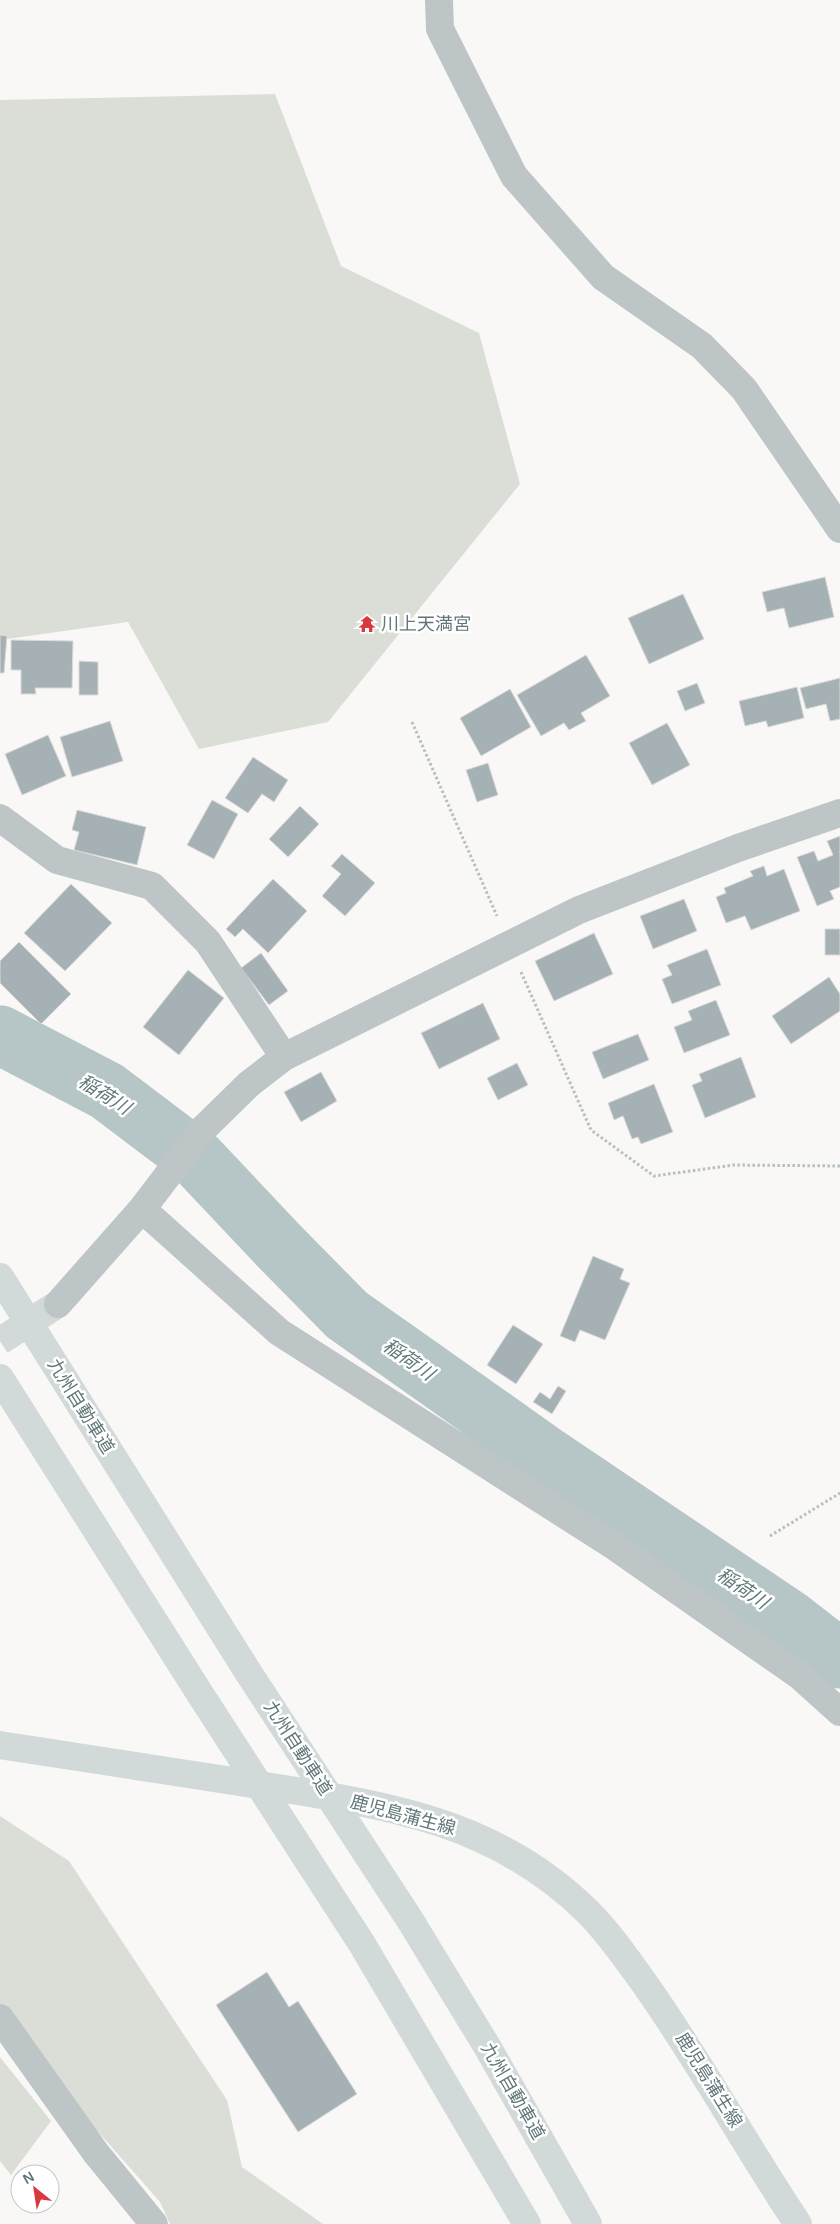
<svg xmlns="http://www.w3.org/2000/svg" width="840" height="2224" font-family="Arial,'Noto Sans JP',sans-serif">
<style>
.green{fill:#dbded6}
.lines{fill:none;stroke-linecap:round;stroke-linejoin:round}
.river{stroke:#b6c5c5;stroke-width:59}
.building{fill:#a5b1b4;stroke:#dbdad9}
.minor-tunnel{stroke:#d3d8d8;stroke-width:28;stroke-dasharray:28 14;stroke-linecap:butt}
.path{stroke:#b9bebf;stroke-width:3;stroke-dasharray:2.5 2.5;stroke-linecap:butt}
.minor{stroke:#bec5c6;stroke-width:28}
.primary{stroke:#d2d9d9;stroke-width:28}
.motorway{stroke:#d2d9d9;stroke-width:28}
.labels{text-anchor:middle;stroke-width:5;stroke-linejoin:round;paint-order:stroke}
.poi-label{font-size:18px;fill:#61767a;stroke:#fff;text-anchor:start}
.street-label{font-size:18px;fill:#61767a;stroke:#fff}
.water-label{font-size:19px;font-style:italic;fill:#617979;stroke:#fff}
</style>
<rect width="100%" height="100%" fill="#f9f8f7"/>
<path class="green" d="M275,94L341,266L479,333L520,484L328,722L199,749L128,622L0,640V100Z
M0,1816L69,1861L227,2100L242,2167L323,2224H170L160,2202L6,2027L0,2029Z
M0,2057L51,2121L11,2175L0,2161Z"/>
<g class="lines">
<path class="river" d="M0,1035L107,1091L197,1159L279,1246L347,1315L548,1457L790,1620L840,1659"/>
</g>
<path class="building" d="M825,577L834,617L789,628L784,608L767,612L762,592Z
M683,594L704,639L649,664L628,618Z
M0,635L7,636L4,673H0Z
M11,640L73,641L72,688H35L36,694H21V670H11Z
M586,655L610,696L581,713L586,721L569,730L564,723L541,736L517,695Z
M79,661L98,662V695H79Z
M840,678V719L830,721L826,704L806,709L800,688Z
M697,683L705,703L685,711L677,691Z
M797,687L804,718L768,727L766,721L745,726L739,701Z
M510,689L531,727L481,756L460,718Z
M110,721L123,761L72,777L60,737Z
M667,723L690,765L652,785L629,743Z
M48,735L66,776L22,795L5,754Z
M253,757L288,780L274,802L262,794L248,813L225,798Z
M488,763L498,795L477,802L466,770Z
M212,800L238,814L214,859L187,845Z
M300,806L319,824L288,857L269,839Z
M77,810L146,827L137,865L74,850L79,832L72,830Z
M840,836V887L830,891L834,899L817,906L797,857L814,851L818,861L833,855L827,841Z
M342,854L375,883L345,916L322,896L341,874L331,866Z
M764,866L767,876L784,869L800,911L751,930L745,916L726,923L716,897L726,893L724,888L753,876L750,871Z
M273,879L307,911L268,953L243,929L235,937L226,929Z
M71,884L112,923L65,971L24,933Z
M684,899L697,931L653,949L640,916Z
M825,929H840V955H825Z
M594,933L613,974L554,1001L535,961Z
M19,942L71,994L41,1024L0,983V961Z
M707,949L721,985L672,1004L662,979L672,975L667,965Z
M261,953L288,991L269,1005L241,968Z
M188,970L224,998L179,1055L143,1027Z
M829,977L840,994V1011L791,1044L772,1016Z
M716,1000L730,1035L684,1053L674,1027L692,1020L688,1011Z
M483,1003L500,1039L439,1069L421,1033Z
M638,1034L649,1060L603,1079L592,1052Z
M741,1057L756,1097L705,1118L692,1085L702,1081L699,1074Z
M517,1063L528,1085L498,1100L487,1078Z
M321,1072L337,1101L301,1122L284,1092Z
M654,1084L673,1132L641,1144L638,1137L632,1139L623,1116L614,1120L608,1103Z
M593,1256L624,1269L620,1279L630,1283L605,1340L580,1330L575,1342L560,1336Z
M513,1325L543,1344L516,1384L487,1365Z
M558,1386L566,1391L552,1414L533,1402L540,1392L550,1399Z
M267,1972L289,2007L298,2001L357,2094L298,2132L216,2005Z"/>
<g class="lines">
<path class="minor-tunnel" d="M0,1341L58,1304"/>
<path class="path" d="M412,722L497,916
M521,972L591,1130L654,1176L734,1165L840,1166
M770,1536L840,1493"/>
<path class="minor" d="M439,0L440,29L514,176L603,277L702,346L744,389L840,529
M0,818L57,860L152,886L208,942L284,1057
M142,1209L279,1332L614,1546L800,1676L840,1712
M58,1304L142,1209L203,1129L249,1084L284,1057L579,910L738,848L840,813
M0,2018L96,2153L154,2224"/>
<path class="primary" d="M0,1745C78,1757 155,1769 233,1781C365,1802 488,1813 588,1912C610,1934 629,1962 647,1987C701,2064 746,2146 798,2224"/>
<path class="motorway" d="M0,1277L248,1672L410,1920L488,2048L588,2224
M0,1378L202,1697L362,1944L527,2224"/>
</g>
<defs>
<g id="temple-bare" transform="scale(1.35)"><path d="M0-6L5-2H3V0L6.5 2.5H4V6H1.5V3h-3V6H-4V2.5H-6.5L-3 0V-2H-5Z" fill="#d7393f" stroke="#fff" stroke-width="2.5" paint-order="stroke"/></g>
</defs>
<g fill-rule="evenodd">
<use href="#temple-bare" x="367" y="624"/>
</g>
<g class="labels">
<g class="poi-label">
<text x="381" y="630">川上天満宮</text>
</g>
<g class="street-label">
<text transform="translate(81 1406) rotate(58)" y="6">九州自動車道</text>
<text transform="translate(298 1748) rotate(57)" y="6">九州自動車道</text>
<text transform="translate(403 1815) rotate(15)" y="6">鹿児島蒲生線</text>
<text transform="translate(709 2080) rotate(58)" y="6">鹿児島蒲生線</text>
<text transform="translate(513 2091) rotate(60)" y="6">九州自動車道</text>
</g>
<g class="water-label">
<text transform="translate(105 1094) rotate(32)" y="7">稲荷川</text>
<text transform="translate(409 1359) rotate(35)" y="7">稲荷川</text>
<text transform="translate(743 1588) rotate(34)" y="7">稲荷川</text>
</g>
</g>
<g transform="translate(35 2189) rotate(330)"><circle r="24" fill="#ffffff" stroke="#c0c8ca"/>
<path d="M0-4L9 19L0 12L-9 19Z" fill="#d7393f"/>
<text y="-8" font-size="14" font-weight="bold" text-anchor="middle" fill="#61767a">N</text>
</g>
</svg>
